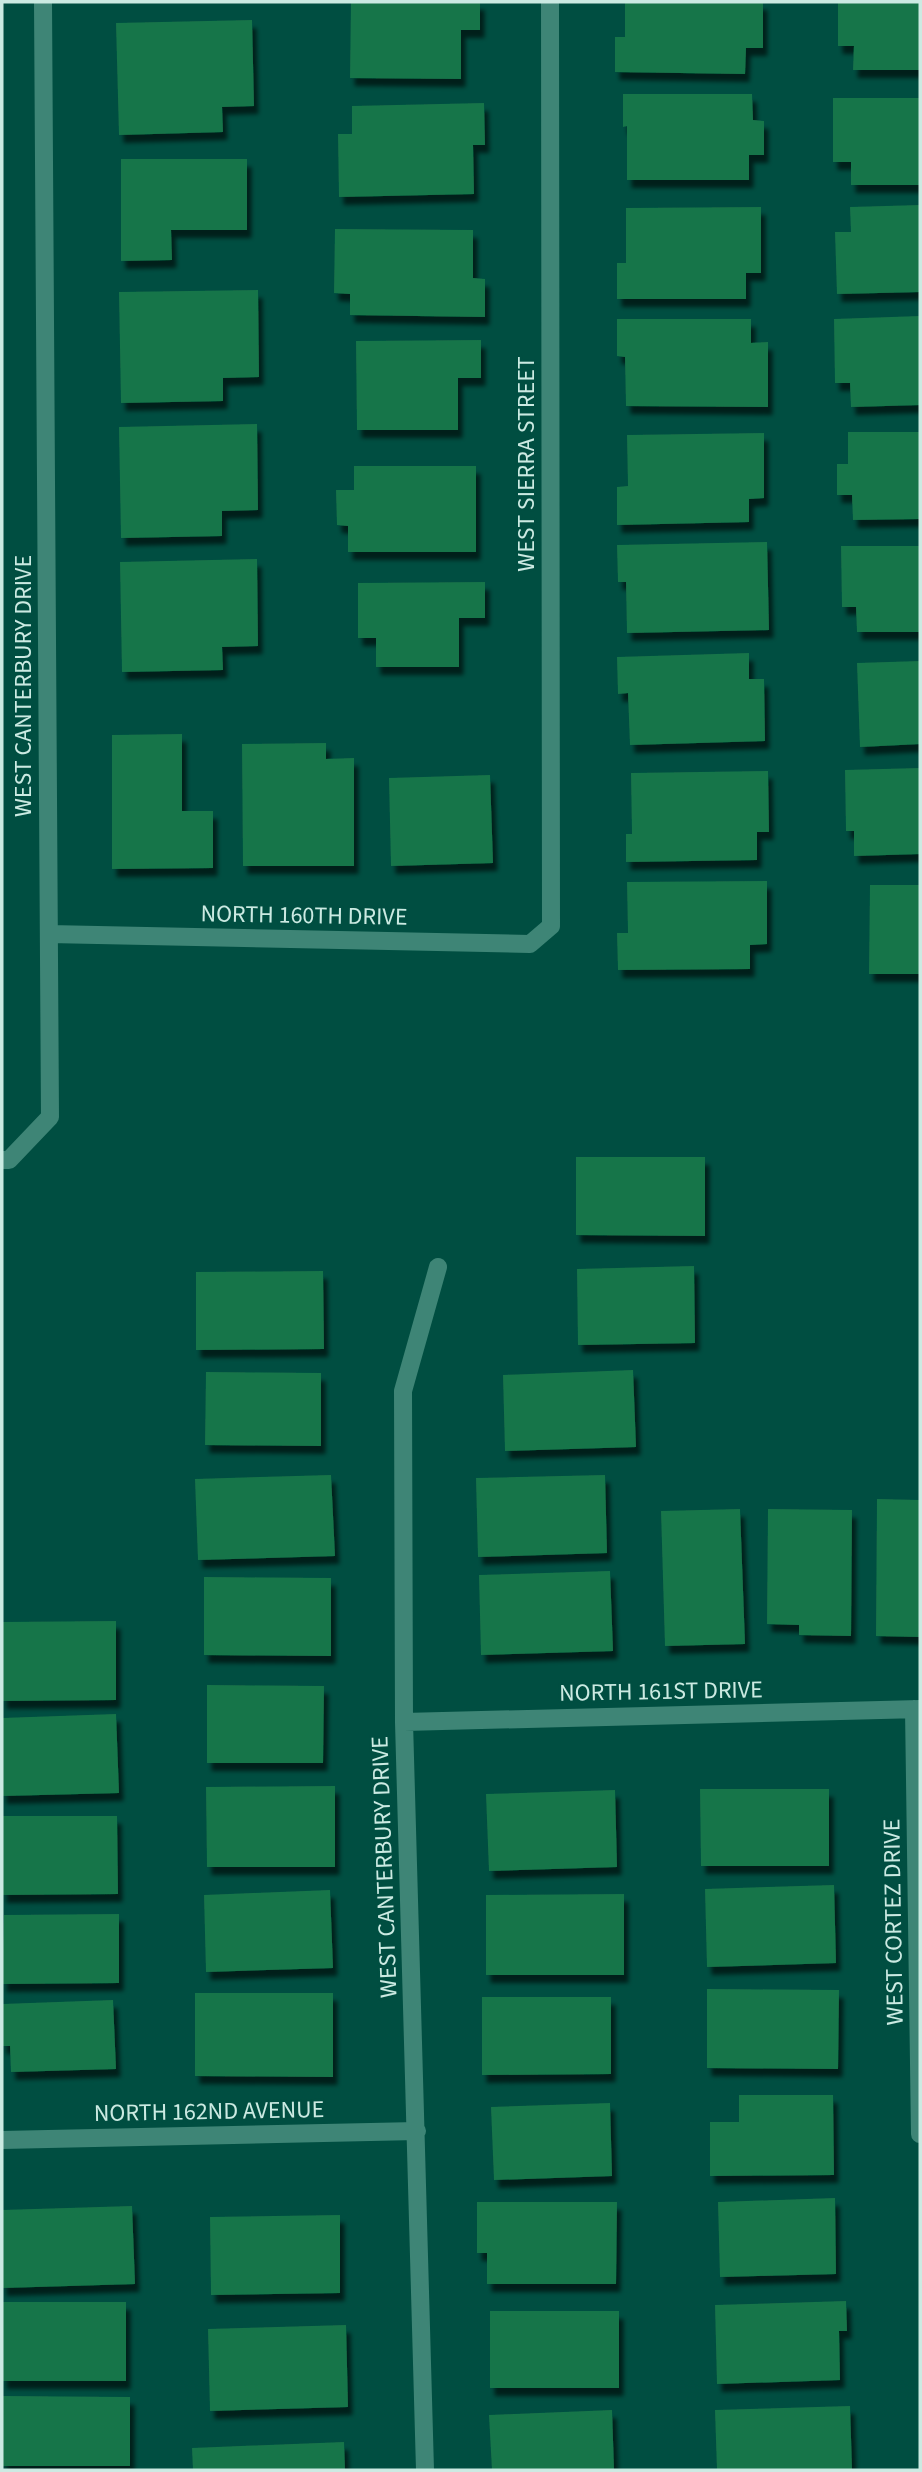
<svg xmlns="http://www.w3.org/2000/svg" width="922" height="2472" font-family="'Source Sans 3',sans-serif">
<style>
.building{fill:#197449;filter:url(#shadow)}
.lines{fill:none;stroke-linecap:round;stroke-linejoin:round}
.minor{stroke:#3e8576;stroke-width:18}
.labels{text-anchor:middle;stroke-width:5;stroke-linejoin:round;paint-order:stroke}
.street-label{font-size:24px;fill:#cbeae2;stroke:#004e41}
</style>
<defs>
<filter id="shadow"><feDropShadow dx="4.5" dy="8" stdDeviation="2" flood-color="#0009"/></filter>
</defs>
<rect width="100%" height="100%" fill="#004e41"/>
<path class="building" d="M351,2H480V30H461V79L350,78Z
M625,2H763V48H746L745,74L615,72V37H625Z
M838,2H920V70H853L854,46H838Z
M252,20L254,106L222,107L223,132L119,135L116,23Z
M623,94H752L753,120L764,121V155H749V180H627V126L623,127Z
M833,98H920V185H851V162H833Z
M484,103L485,145H473L474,194L339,197L338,134H352V106Z
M121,159H247V230H171L172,260L121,261Z
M920,205V292L837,294L835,232H851L850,207Z
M761,207V273H746V299H617V263H626V208Z
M335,229L473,230V278L485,279V317L350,315V294L334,293Z
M258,290L259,377L223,378V401L121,403L119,292Z
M920,316V405L851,407L850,383H835L834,319Z
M617,319H751V343L768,342V407L626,406L625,357L617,356Z
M481,340V378H458V430H357L356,341Z
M257,424L258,510L222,511V536L121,538L119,427Z
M848,432H920V519L853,520L852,495H837V464H848Z
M764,433V498L749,499V522L617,525V487L628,486L627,435Z
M354,466H476V552H348V526L337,525L336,490H354Z
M767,542L769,630L627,633L626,582H618L617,545Z
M841,546H920V632H857L856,607H842Z
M257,559L258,646L222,647L223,670L122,672L120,562Z
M485,582V618H459V667H376V638H358V583Z
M749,653V679H764L765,741L630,745L628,693L618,694L617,657Z
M920,661V744L860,747L857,663Z
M182,734V811H213V868L112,869V735Z
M326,743V759L354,758V866H243L242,744Z
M920,768V854L854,856V831H846L845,770Z
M768,771L769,832H757V860L626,862V834H632L631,773Z
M490,775L493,863L391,866L389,778Z
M767,881V944L750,945V969L618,970L617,933H628L627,882Z
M870,885H920V974H869Z
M576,1157H705V1236L576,1235Z
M694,1266L695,1343L578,1345L577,1269Z
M323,1271L324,1349L196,1350V1272Z
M633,1370L636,1447L505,1451L503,1375Z
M206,1372L321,1373V1446L205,1445Z
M331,1475L335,1556L198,1560L195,1479Z
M605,1475L607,1553L478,1557L476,1478Z
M877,1499L920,1500V1637L876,1636Z
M740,1509L745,1644L665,1646L661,1511Z
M768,1509L852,1510L851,1636L799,1635V1625L767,1624Z
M610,1571L613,1651L481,1655L479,1575Z
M204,1577L331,1578V1656L204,1655Z
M116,1621V1700L2,1701V1622Z
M207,1685L324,1686L323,1763H207Z
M116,1714L119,1793L2,1796V1718Z
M335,1786V1867H207L206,1787Z
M700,1789H829V1866H701Z
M615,1790L617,1867L489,1871L486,1794Z
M2,1816H117L118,1894L2,1895Z
M834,1885L836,1963L707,1967L705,1889Z
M330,1890L333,1968L206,1972L204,1895Z
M624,1894V1975H486V1895Z
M119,1914V1983L2,1984L4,1915Z
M707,1989L839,1990L838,2069L707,2068Z
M195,1993H333V2077L195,2076Z
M482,1997H611V2074L482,2075Z
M113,2000L116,2069L11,2072L10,2046H2V2004Z
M739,2095H833L834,2175L710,2176V2122H739Z
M610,2103L612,2176L494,2180L491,2107Z
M835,2198L836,2274L720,2277L718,2202Z
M477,2202H617L616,2284H487V2253H477Z
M132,2206L135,2284L2,2288V2210Z
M340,2215V2293L211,2295L210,2217Z
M846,2301L847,2331H839L840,2380L717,2384L715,2305Z
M2,2302H126V2381H2Z
M490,2311H619V2388H490Z
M346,2325L348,2407L210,2411L208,2329Z
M2,2396L130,2397V2466H2Z
M850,2406L852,2470H717L715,2410Z
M612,2410L614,2470H492L489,2415Z
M344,2442L345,2470H193L192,2448Z"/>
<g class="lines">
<path class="minor" d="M49,934L530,944L551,926L550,2
M2,1160H9L50,1117L43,2
M914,1709L920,2134
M404,1722L920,1709
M2,2140L417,2131
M425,2470L404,1722L403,1391L438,1267"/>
</g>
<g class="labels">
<g class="street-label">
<text transform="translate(526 464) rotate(-90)" y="8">WEST SIERRA STREET</text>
<text transform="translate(23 686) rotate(-90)" y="8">WEST CANTERBURY DRIVE</text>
<text transform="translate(304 915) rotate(1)" y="8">NORTH 160TH DRIVE</text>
<text transform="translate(661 1691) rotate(-1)" y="8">NORTH 161ST DRIVE</text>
<text transform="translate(384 1867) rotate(-92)" y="8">WEST CANTERBURY DRIVE</text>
<text transform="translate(893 1922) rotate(-91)" y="8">WEST CORTEZ DRIVE</text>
<text transform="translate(209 2111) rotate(-1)" y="8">NORTH 162ND AVENUE</text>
</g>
</g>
<rect width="922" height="2472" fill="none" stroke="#cbeae2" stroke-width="7"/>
</svg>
